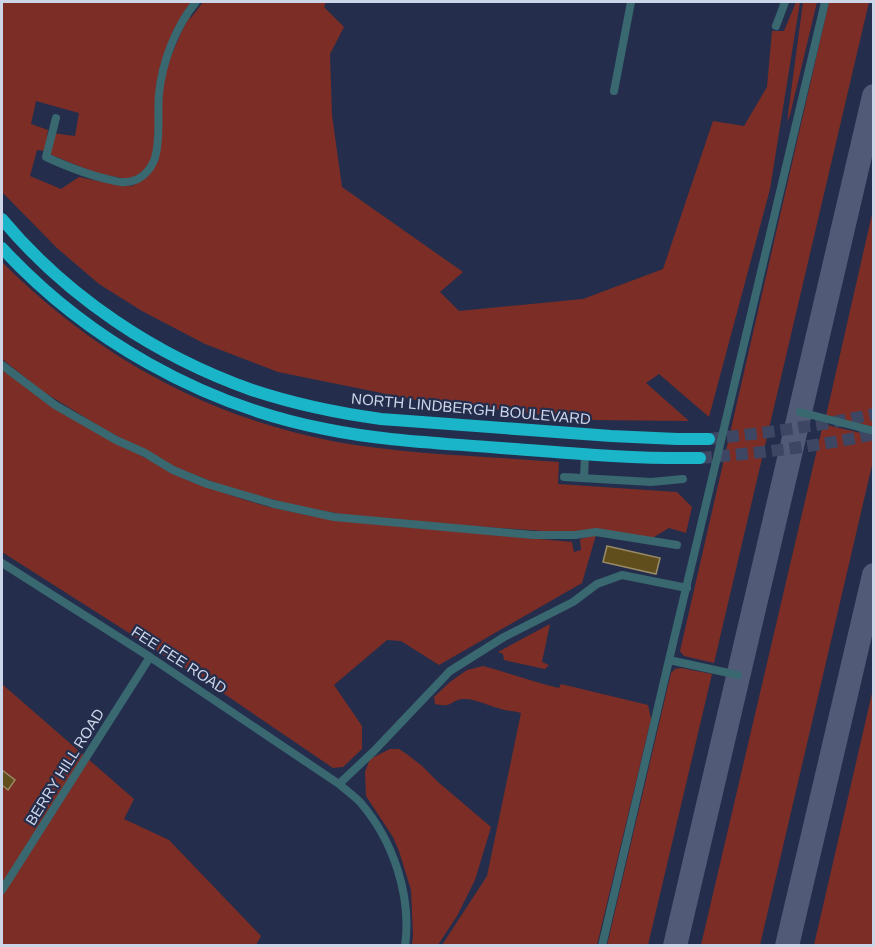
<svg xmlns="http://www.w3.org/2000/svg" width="875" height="947" font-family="Helvetica,sans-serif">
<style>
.green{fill:#7c2d25}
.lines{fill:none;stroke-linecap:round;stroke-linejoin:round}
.taxiway{stroke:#515a76;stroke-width:24}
.building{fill:#604e1d;stroke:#9a8b65;stroke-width:1.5}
.highway-tunnel{stroke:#3d4763;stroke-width:12;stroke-dasharray:12 6;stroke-linecap:butt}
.minor{stroke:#396870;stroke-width:8}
.highway{stroke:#1ab5c8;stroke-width:12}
.labels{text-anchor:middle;stroke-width:4.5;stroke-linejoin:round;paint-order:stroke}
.street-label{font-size:15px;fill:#cdd5e8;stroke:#242e4c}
</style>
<rect width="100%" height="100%" fill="#242e4c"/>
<path class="green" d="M2,2H191L174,29L156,85V145L150,164L141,175L127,179L96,173L49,154L52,133L75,136L79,113L36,101L31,124L48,130L45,151L37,150L30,176L61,189L79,177L112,184L132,186L147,177L157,162L162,87L169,61L181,33L191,13L190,19L203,2H326L324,7L344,27L330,54L332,115L342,187L463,272L440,292L459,311L583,299L663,269L713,121L744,126L767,87L772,31H784L796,2H800L770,189L709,417L659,374L646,383L689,421L592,420L421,401L278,372L205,344L142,311L99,284L57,248L2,192Z
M803,2H817L790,115L787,122Z
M829,2H869L714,663L684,656L680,651Z
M873,210V427L826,416Z
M2,262C96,356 206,417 337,442C410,455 486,456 559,462L558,484L677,492L692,507L686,533L669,528L654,537L643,538L416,522L352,516L297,506L229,488L179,469L104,429L42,391L2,359Z
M2,369L85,426L168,470L185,479L233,496L265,506L311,516L355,522L572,542L574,552L581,550L580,539L596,535L582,583L439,665L401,641L387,640L334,685L362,726V749L343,767L333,768L217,689L2,552Z
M823,424L873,436V461L760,945H701Z
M550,624L542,662L549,665L545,669L504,660L503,654L498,652Z
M483,666C509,673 533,682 559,688L561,684L648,705L651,719L597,945H442L487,876L521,713C514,711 506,711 498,708C487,705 474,698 462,699C449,701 453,708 435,704L434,697L450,682L467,670Z
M681,668L712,674L648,945H607L671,673L675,669Z
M2,684L134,799L124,819L169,840L261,936L256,945H2Z
M873,689V945H814Z
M390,749H399L408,755L422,766L438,782L491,827L475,880L457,916L438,945H412L413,935L411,890L399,851L393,837L366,796L365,772L370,759Z"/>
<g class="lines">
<path class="taxiway" d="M675,946L874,96
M787,946L874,575"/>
</g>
<path class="building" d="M607,546L660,558L656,574L603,562Z
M2,770L15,780L8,790L2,785Z"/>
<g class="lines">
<path class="highway-tunnel" d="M709,439C764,433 819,426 874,414
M700,458C758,453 816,447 874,434"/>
<path class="minor" d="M776,26L785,2
M614,91L631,2
M56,118L46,157C66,166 85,174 107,179C112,180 119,183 125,182C139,182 150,172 155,158C161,137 157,116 159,94C162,62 176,26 196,2
M2,365L55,405L116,440L145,453L173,470L207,484L274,504L334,517L533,535H575L596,532L677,545
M800,412L874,431
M564,477L651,482L683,479
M584,478L585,454
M2,563L150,657L339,784C346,790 354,796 360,802C393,840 412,896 405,946
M669,660L825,2
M339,784L374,751L450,671L504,637L573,602L597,584L622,575L687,588
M2,890L150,657
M602,946L669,660L738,675"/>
<path class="highway" d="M2,219C67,297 156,356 252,390C294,404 337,413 381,419L611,436L677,439H709
M2,248C86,339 202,405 325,429C383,441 442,443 501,448C567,453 634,459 700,458"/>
</g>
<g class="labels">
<g class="street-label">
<text transform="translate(471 409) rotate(5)" y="5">NORTH LINDBERGH BOULEVARD</text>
<text transform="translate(179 660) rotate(33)" y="5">FEE FEE ROAD</text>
<text transform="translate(65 767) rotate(-58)" y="5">BERRY HILL ROAD</text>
</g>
</g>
<rect width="875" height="947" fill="none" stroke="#cdd5e8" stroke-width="6"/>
</svg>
